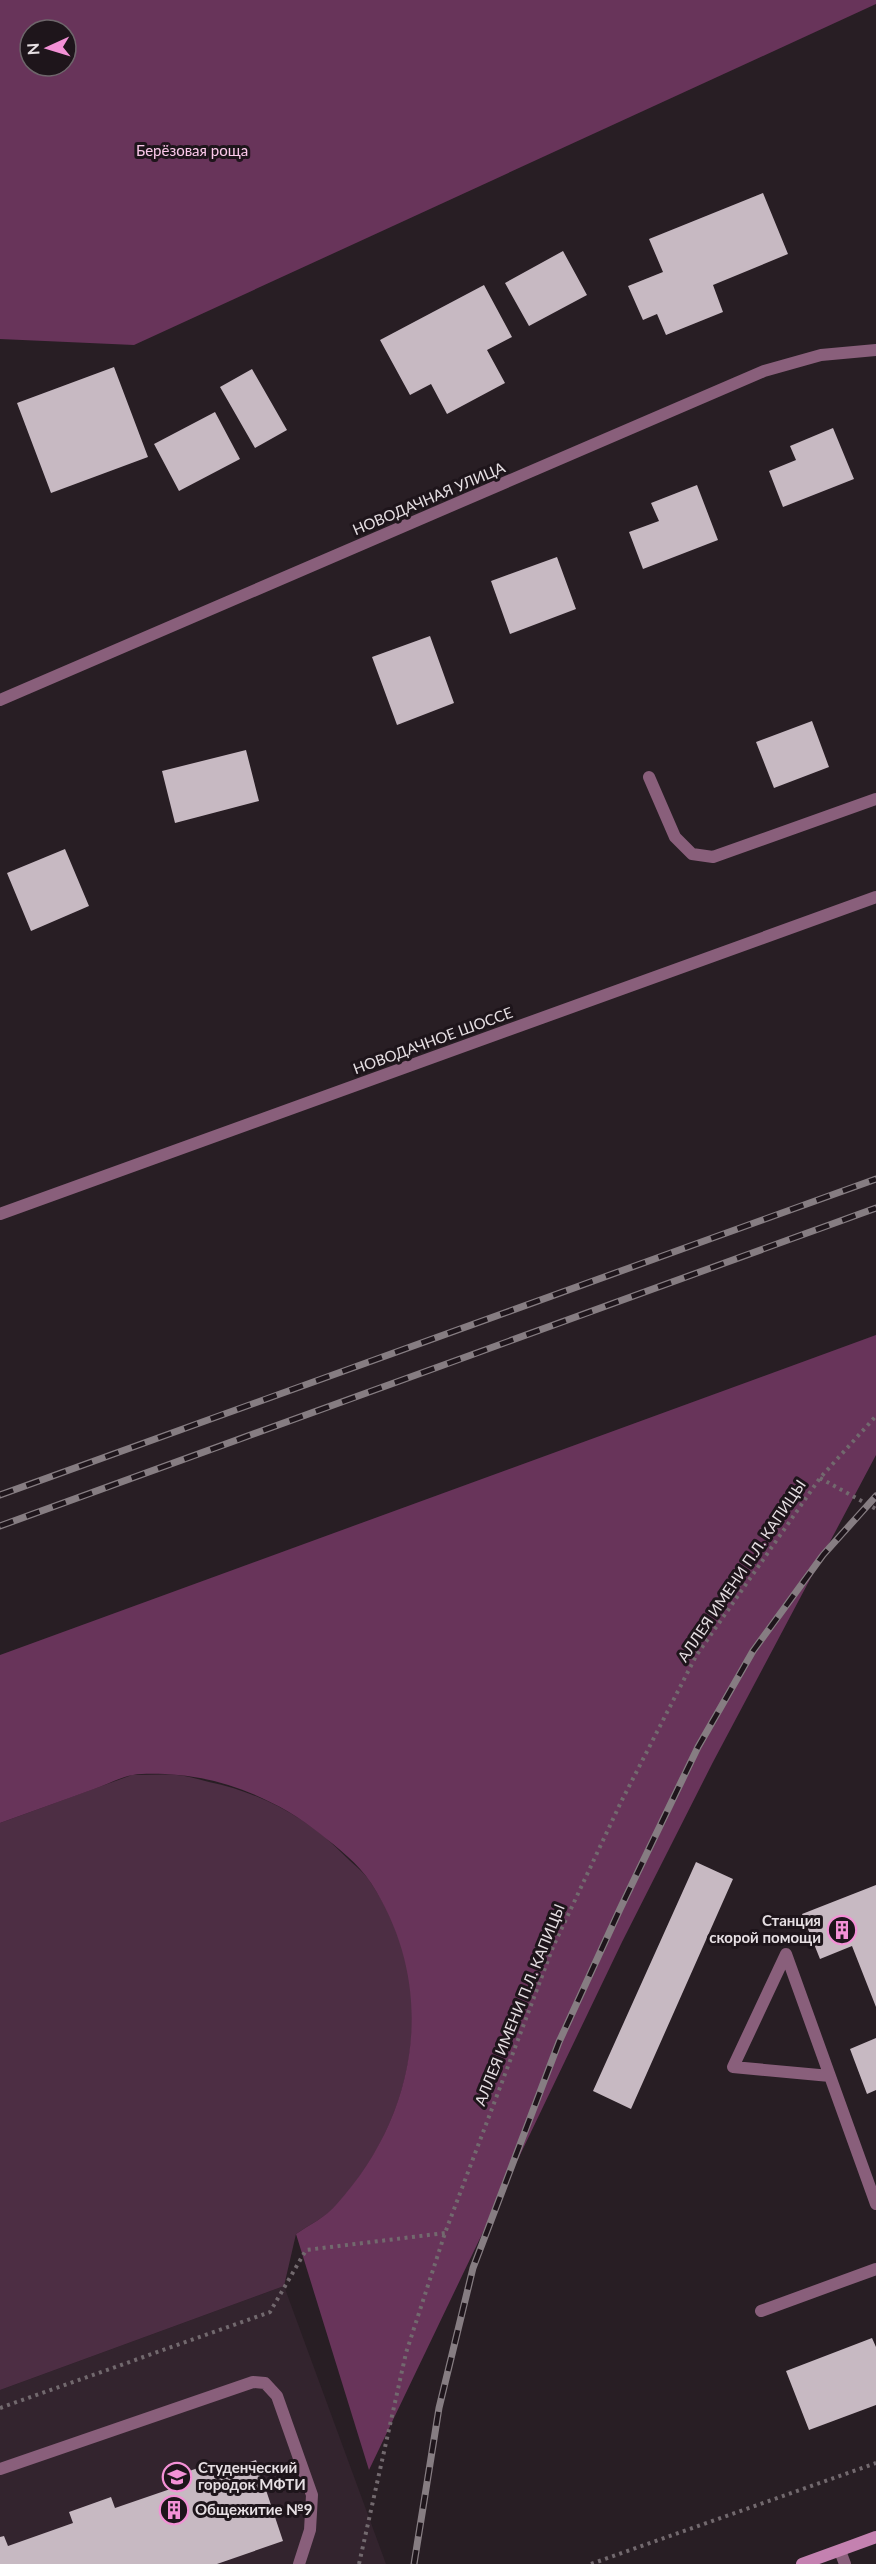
<svg xmlns="http://www.w3.org/2000/svg" width="876" height="2564" font-family="Lato,sans-serif">
<style>
.built{fill:#33242e}
.green{fill:#4d2e44}
.forest{fill:#68345a;fill-rule:evenodd}
.building{fill:#c7b9c2}
.lines{fill:none;stroke-linecap:round;stroke-linejoin:round}
.path{stroke:#72696e;stroke-width:4;stroke-dasharray:3 4.5;stroke-linecap:butt}
.service{stroke:#895f7b;stroke-width:12}
.minor{stroke:#895f7b;stroke-width:12}
.tertiary{stroke:#895f7b;stroke-width:12}
.secondary{stroke:#c481b0;stroke-width:12}
.rail-casing{stroke:#867d82;stroke-width:7}
.rail{stroke:#1e151b;stroke-width:4.5;stroke-dasharray:14;stroke-linecap:butt}
.labels{text-anchor:middle;stroke-width:6;stroke-linejoin:round;paint-order:stroke}
.park-label{font-size:15px;fill:#fbc8ea;stroke:#1e151b}
.street-label{font-size:15px;fill:#e6dfe3;stroke:#1e151b}
.poi-label{font-size:15px;font-weight:bold;fill:#e6dfe3;stroke:#1e151b;text-anchor:start}
</style>
<rect width="100%" height="100%" fill="#281e24"/>
<path class="built" d="M284,2286L386,2564H0V2390Z"/>
<path class="green" d="M132,1775C147,1775 162,1774 177,1775C188,1776 198,1779 209,1782C262,1793 308,1818 346,1857C354,1865 365,1873 371,1883C441,1987 417,2115 337,2205C326,2217 309,2225 296,2234L284,2286L0,2390V1823Z"/>
<path class="forest" d="M0,0H876V4L134,345L0,339ZM30,30H66V66H30Z
M876,1335V1455L713,1762L622,1942L369,2470L296,2234C309,2225 326,2217 336,2205C418,2115 439,1988 371,1883C359,1864 337,1847 319,1833C281,1802 227,1779 178,1775C164,1774 146,1773 133,1775C120,1777 106,1785 94,1789C63,1800 31,1812 0,1823V1655Z"/>
<path class="building" d="M763,193L788,254L713,285L723,312L666,335L657,314L643,320L628,286L663,272L649,239Z
M563,251L587,295L529,326L505,283Z
M484,285L512,337L487,350L505,383L447,414L431,384L410,395L380,340Z
M114,367L148,457L51,493L17,403Z
M252,369L287,430L255,448L220,387Z
M215,412L240,459L179,491L154,444Z
M833,428L854,479L783,507L769,471L796,460L790,446Z
M697,485L718,540L643,569L629,532L659,521L651,503Z
M557,557L576,609L510,634L491,581Z
M430,636L454,703L397,725L372,657Z
M812,721L829,767L774,788L756,742Z
M246,750L259,801L175,823L162,771Z
M65,849L89,906L31,931L7,873Z
M696,1862L733,1879L631,2109L593,2091Z
M876,1885V2007L852,1946L820,1959L802,1914Z
M876,2038V2090L867,2094L850,2049Z
M872,2338L876,2347V2405L809,2430L786,2371Z
M256,2460L283,2541L217,2564H0V2537L4,2536L8,2546L73,2523L69,2512L111,2497L115,2508L179,2486L175,2476L215,2462L219,2472Z"/>
<g class="lines">
<path class="path" d="M820,1478L876,1509
M0,2408L270,2312L306,2250L445,2233
M359,2564L406,2353L445,2233L553,1947L621,1802L696,1656L820,1478L876,1416
M591,2564L876,2463"/>
<path class="service" d="M649,777L675,837L692,854L713,857L876,799
M830,2076L733,2067L786,1954L876,2204
M761,2311L876,2269
M0,2469L253,2382L265,2383L277,2396L312,2495L310,2530L299,2564"/>
<path class="minor" d="M0,700L764,371L821,355L876,350
M840,2551L845,2564"/>
<path class="tertiary" d="M0,1214L876,897"/>
<path class="secondary" d="M802,2564L876,2537"/>
<g class="rail-casing">
<path id="rail" d="M0,1495L876,1179
M0,1526L876,1208
M414,2564L439,2408L473,2268L559,2042L620,1909L698,1747L753,1651L823,1555L876,1496"/>
</g>
<use href="#rail" class="rail"/>
</g>
<defs>
<g id="building-ring" transform="scale(1.5)"><circle r="9.5" fill="#1e151b" stroke="#f391d6" stroke-width="1.5"/><path d="M-4-6H4V6H1V3H-1V6H-4ZM-2.5-4.3h1.7v1.8h-1.7ZM.8-4.3h1.7v1.8H.8ZM-2.5-1h1.7V.8h-1.7ZM.8-1h1.7V.8H.8Z" fill="#f391d6"/></g>
<g id="university-ring" transform="scale(1.5)"><circle r="9.5" fill="#1e151b" stroke="#f391d6" stroke-width="1.5"/><path d="M0-5L7-2L0 1L-7-2ZM-4 1L0 2.5L4 1V4Q0 6-4 4Z" fill="#f391d6"/></g>
</defs>
<g fill-rule="evenodd">
<use href="#building-ring" x="842" y="1930"/>
<use href="#university-ring" x="177" y="2477"/>
<use href="#building-ring" x="174" y="2510"/>
</g>
<g class="labels">
<g class="park-label">
<text x="192" y="156">Берёзовая роща</text>
</g>
<g class="street-label">
<text transform="translate(429 499) rotate(-23)" y="5">НОВОДАЧНАЯ УЛИЦА</text>
<text transform="translate(433 1041) rotate(-20)" y="5">НОВОДАЧНОЕ ШОССЕ</text>
<text transform="translate(742 1571) rotate(-56)" y="5">АЛЛЕЯ ИМЕНИ П.Л. КАПИЦЫ</text>
<text transform="translate(520 2005) rotate(-68)" y="5">АЛЛЕЯ ИМЕНИ П.Л. КАПИЦЫ</text>
</g>
<g class="poi-label">
<text x="821" y="1926" text-anchor="end">Станция<tspan x="821" dy="17">скорой помощи</tspan></text>
<text x="198" y="2473">Студенческий<tspan x="198" dy="17">городок МФТИ</tspan></text>
<text x="195" y="2515">Общежитие №9</text>
</g>
</g>
<g transform="translate(48 48) rotate(266)"><circle r="28" fill="#1e151b" stroke="#6e666b" stroke-width="1.5"/>
<path d="M0-4.5L10 22L0 15L-10 22Z" fill="#f391d6"/>
<text y="-9" font-size="16" font-weight="bold" text-anchor="middle" fill="#e6dfe3">N</text>
</g>
</svg>
